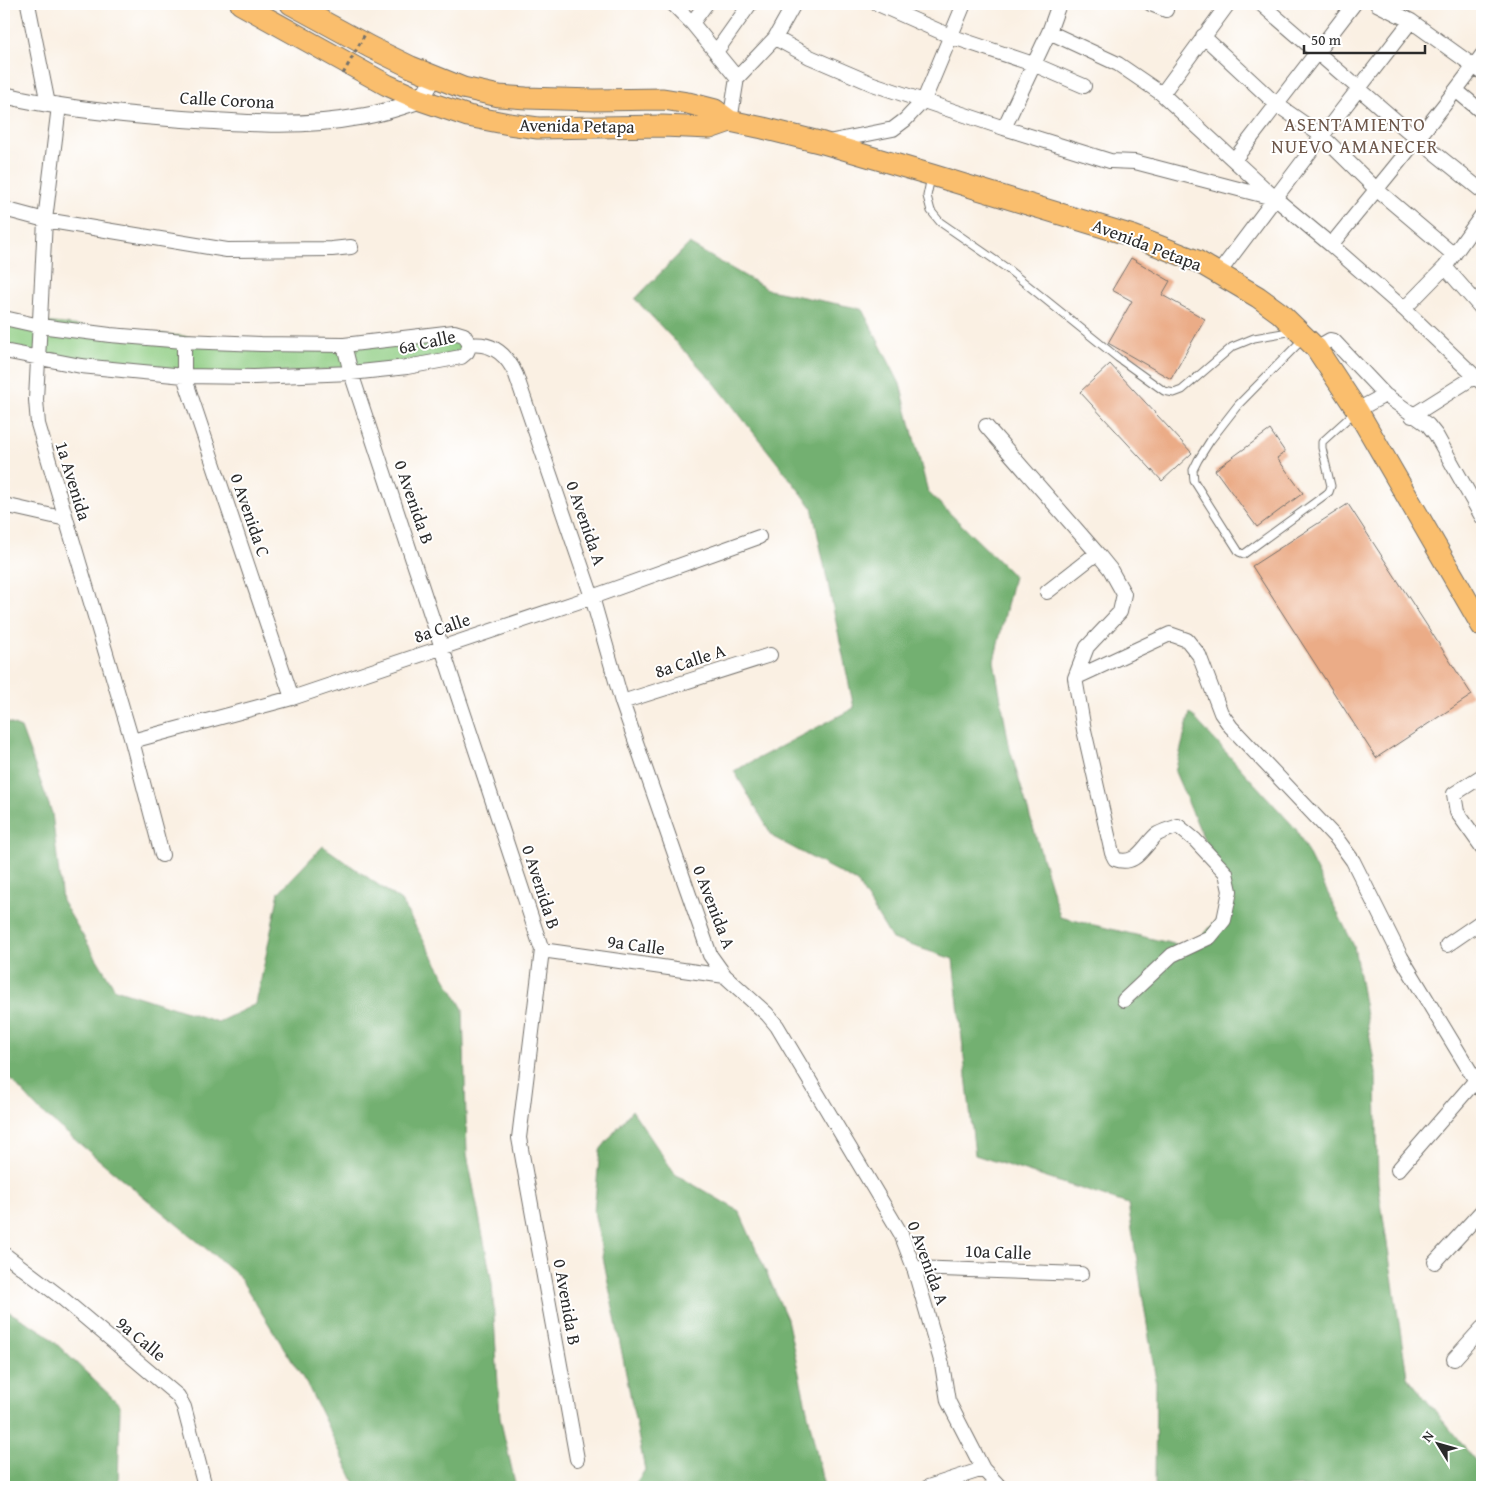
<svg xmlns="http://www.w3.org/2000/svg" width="1486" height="1491" font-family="'Gentium Book Plus',serif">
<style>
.green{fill:#8fcd83;stroke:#5d7c57}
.forest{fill:#73b071;stroke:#4f6e4e}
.building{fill:#ebac87}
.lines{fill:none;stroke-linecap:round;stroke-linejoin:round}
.service-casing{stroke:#73706b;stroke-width:9}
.minor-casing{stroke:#73706b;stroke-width:16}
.tertiary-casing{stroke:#73706b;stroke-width:18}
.primary-casing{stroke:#73706b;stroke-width:23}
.service{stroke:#fff;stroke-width:7}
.minor{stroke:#fff;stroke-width:14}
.tertiary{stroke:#fff;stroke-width:16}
.primary{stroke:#fabe6d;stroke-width:21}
.path-bridge{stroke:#73706b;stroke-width:3;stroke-dasharray:4 4;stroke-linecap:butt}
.labels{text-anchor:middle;stroke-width:4;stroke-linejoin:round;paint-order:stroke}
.street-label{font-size:18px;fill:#2b2b2b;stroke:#fff}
.neighbourhood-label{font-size:19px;letter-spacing:1px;fill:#6e584b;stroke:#fff}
</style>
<rect width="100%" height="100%" fill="#fff"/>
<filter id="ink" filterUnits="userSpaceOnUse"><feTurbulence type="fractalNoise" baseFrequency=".02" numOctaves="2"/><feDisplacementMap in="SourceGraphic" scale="10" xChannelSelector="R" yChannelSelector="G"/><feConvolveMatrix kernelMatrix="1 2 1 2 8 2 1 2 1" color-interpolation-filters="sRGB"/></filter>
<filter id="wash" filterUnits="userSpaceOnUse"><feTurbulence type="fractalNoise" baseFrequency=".0096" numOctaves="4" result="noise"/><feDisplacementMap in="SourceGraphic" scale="20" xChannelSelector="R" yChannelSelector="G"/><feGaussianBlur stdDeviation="1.12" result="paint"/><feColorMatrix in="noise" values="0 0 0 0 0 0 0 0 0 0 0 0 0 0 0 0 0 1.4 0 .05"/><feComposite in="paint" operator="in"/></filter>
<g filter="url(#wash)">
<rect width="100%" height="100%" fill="#faf0e3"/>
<path class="green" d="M4,318L261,344L454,332L469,349L407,367L184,376L4,351Z"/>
<path class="forest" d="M689,244L769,290L862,309L900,384L928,492L1014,576L994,661L1010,750L1060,917L1191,948L1232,904L1175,772L1190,713L1296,829L1354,946L1376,1073L1378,1183L1407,1376L1482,1469V1487H1155L1156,1381L1128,1204L975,1155L953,959L892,939L857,882L773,837L734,771L854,708L812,507L713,381L635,299Z
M4,721L21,728L52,813L62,901L115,989L218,1022L256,1004L279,892L323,846L401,901L463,1009L467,1154L492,1283L500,1418L516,1487H357L309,1388L238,1275L39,1110L4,1072Z
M632,1110L675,1174L739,1211L787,1319L824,1487H633L645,1470L594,1211L600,1150Z
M4,1309L44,1332L120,1405L118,1487H4Z"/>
<g id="blocks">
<path class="building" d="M1131,258L1170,281L1162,295L1205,319L1171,379L1108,343L1132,301L1112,290Z
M1110,364L1192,453L1162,481L1080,392Z
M1270,430L1285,452L1277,458L1303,493L1257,527L1215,470Z
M1348,504L1472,695L1376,758L1252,566Z"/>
</g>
</g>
<g filter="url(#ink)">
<use href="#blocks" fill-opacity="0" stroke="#73706b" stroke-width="1"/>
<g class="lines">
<g class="service-casing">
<path id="service" d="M931,177L927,196L931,211L940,222L1005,267L1118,358L1164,391L1174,393L1182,390L1232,347L1254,338L1294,331
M1303,339L1238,405L1210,441L1198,460L1193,470L1194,481L1239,552L1244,554L1329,492L1331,486L1322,448V442L1355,412"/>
</g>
<g class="minor-casing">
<path id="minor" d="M28,4L48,104
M673,4L692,23L737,78
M878,4L950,36L1033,64L1084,86
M1151,4L1166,10
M1261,4L1416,138L1482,191
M1377,4L1411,21L1482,72
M692,23L706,4
M1049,32L1118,64L1162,94L1276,199L1331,245L1404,309L1482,383
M1203,36L1276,104L1322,136L1376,189L1454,255
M775,38L810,57L873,84L1004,128L1110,161L1135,162L1273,198
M716,52L750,4
M1457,91L1482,112
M1162,94L1228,4
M59,106L45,220L36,400L38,424L132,741L162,855
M730,121L737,78L775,38L794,4
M1004,128L1049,32L1059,4
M828,142L893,129L905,120L924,100L964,4
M1234,160L1354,4
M4,209L45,220L227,250L332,249L351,247
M1331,245C1382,182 1435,120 1482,55
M1445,267L1482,309
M1218,274L1322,136L1411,21
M1404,309L1445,267L1482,215
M4,318L40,326L110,335L184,341L261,344L344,345L454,332L464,335L470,345L467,352L461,357L407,367L351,373L254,377L184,376L81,366L4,351
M184,341V376L292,698
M344,345L351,373L542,950L519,1138L577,1459
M470,345C493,342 507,355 516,375L592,597L622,702L710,955L725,976L767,1014L777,1026L901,1234L914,1268L942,1364L948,1401L983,1469L1000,1487
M1316,348L1330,340L1334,341L1385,395L1428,425L1436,435L1482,517
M1357,410L1385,395
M1412,416L1474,377
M986,426L1097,553L1110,569L1124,594L1120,612L1087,647L1075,678L1084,730L1112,853L1115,859C1136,867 1143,847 1156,835C1162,831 1171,829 1178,826L1195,840L1226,873L1230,891L1224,920L1210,937L1172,955L1124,1000
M4,505L66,519
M1047,592L1097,553
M1075,678L1170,634L1187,640L1199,655L1221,713L1231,727L1337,839L1353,861L1401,957L1482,1091
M622,702L770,655
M132,741L292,698L592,597L759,537
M1482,776L1454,794L1457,812L1482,847
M1447,945L1482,921
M542,950L725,976
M1398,1170L1476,1080
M4,1254L62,1298L178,1396L184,1407L205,1487
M1435,1262L1482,1211
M914,1268L1081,1274
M1454,1359L1482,1328
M928,1487L983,1469"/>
</g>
<g class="tertiary-casing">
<path id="tertiary" d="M4,95C58,108 114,114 169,118C232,122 297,129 359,117C380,114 401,107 421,100L434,77"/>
</g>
<g class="primary-casing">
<path id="primary" d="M241,4L387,85L421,100L468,116L509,124L538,128L663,126L710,128L730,121
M291,4L370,47L411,67L463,88L499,96L526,98L594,100L663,99L688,103L715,110L730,121L763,128L823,143L932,175L1133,236L1197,261L1258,297L1280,313L1316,348L1357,410L1482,626"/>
</g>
<use href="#service" class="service"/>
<use href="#minor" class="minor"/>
<use href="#tertiary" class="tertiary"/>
<use href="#primary" class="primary"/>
<path class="path-bridge" d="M343,74L365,34"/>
</g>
</g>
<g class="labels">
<g class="street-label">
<text transform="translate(227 100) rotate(3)" y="6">Calle Corona</text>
<text transform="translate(577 126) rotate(1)" y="6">Avenida Petapa</text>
<text transform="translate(1147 245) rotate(21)" y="6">Avenida Petapa</text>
<text transform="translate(427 342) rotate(-12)" y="6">6a Calle</text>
<text transform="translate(73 481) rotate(73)" y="6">1a Avenida</text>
<text transform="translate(414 502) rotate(71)" y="6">0 Avenida B</text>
<text transform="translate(250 515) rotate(71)" y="6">0 Avenida C</text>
<text transform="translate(586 523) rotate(71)" y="6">0 Avenida A</text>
<text transform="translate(442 628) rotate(-19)" y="6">8a Calle</text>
<text transform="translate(690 661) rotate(-18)" y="6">8a Calle A</text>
<text transform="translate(541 887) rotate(72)" y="6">0 Avenida B</text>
<text transform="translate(714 907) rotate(69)" y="6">0 Avenida A</text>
<text transform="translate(636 945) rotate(8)" y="6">9a Calle</text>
<text transform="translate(998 1252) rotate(2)" y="6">10a Calle</text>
<text transform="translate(928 1263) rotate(70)" y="6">0 Avenida A</text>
<text transform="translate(567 1302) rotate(80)" y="6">0 Avenida B</text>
<text transform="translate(141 1339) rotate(40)" y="6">9a Calle</text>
</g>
<g class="neighbourhood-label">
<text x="1355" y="131">ASENTAMIENTO<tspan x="1355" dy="22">NUEVO AMANECER</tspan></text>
</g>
</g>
<rect width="1486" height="1491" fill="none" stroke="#fff" stroke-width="20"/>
<g transform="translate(1438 1444) rotate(307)" stroke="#ffffff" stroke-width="4" paint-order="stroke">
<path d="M0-4L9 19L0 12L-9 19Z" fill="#2b2b2b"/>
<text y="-8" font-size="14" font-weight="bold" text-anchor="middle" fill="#2b2b2b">N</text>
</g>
<path d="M1304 45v8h121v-8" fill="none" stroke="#2b2b2b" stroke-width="2.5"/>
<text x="1311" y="45" font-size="15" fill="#2b2b2b" stroke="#ffffff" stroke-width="4" paint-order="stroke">50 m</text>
</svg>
